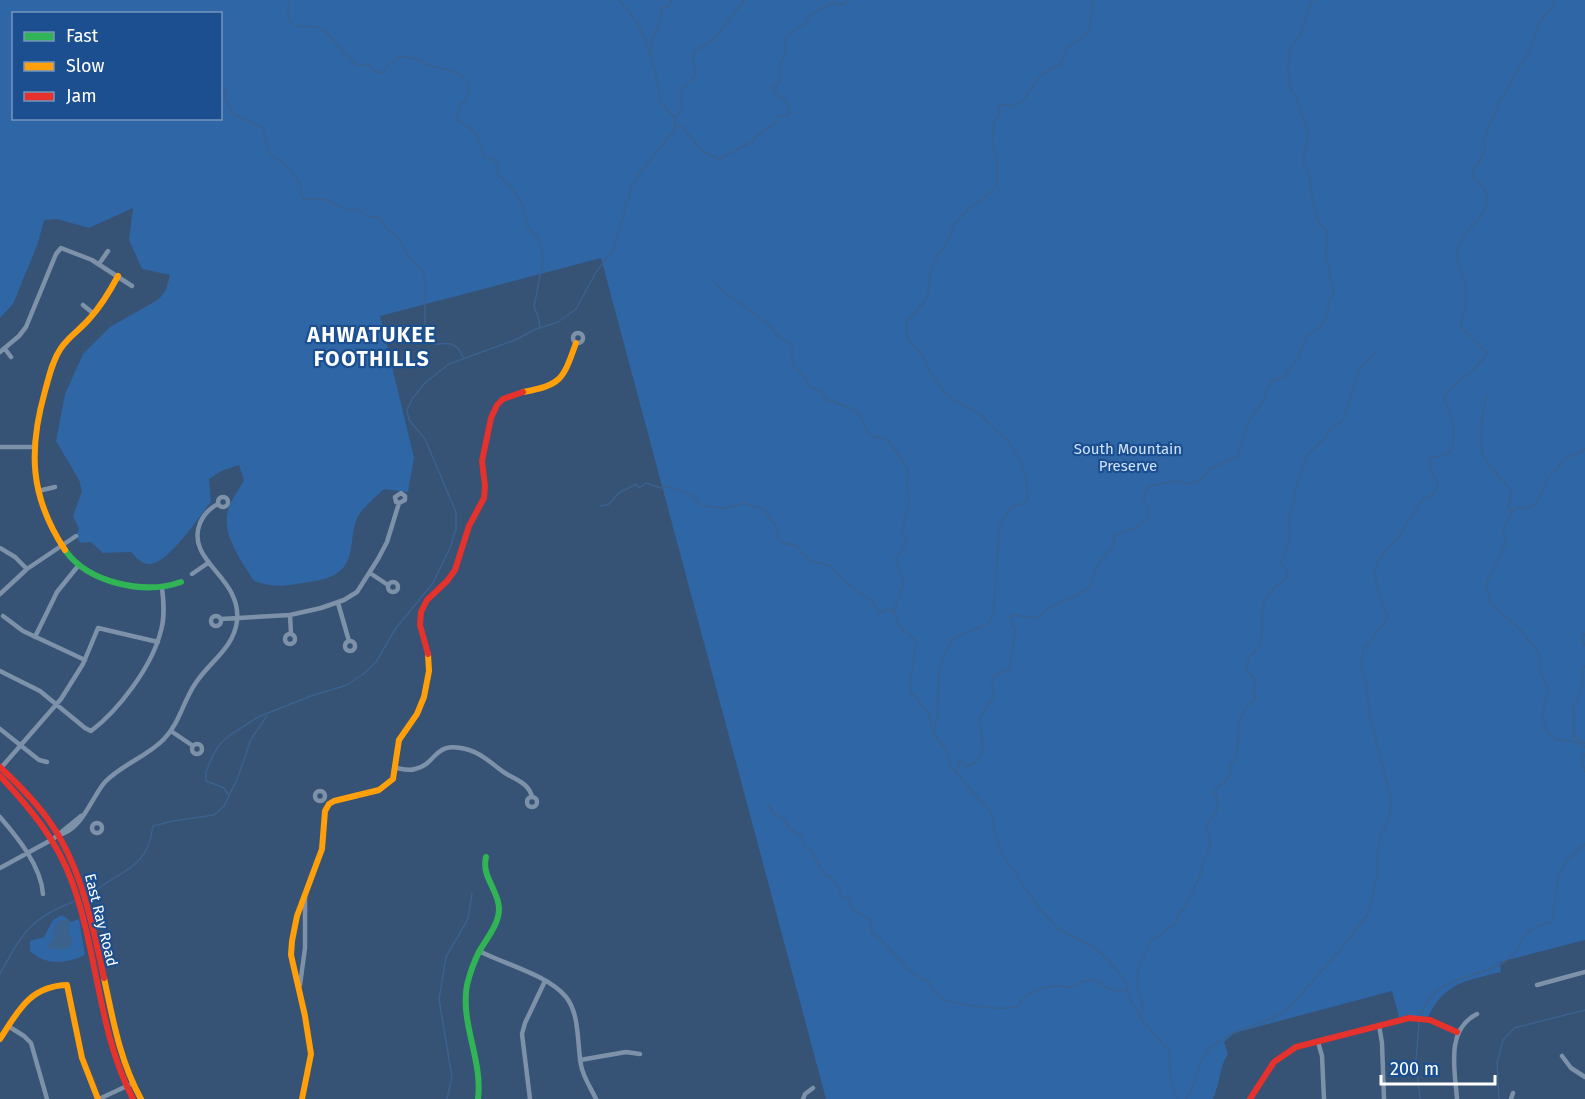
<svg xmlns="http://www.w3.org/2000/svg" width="1585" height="1099" font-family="'Fira Sans',sans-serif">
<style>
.green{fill:#2f66a5;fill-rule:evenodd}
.water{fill:#3b618d}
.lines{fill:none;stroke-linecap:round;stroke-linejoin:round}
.stream{stroke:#3b618d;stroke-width:1.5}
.street{stroke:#7d92a8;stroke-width:4.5}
.fast{stroke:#30b455;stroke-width:6}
.slow{stroke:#ff9f0a;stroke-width:6}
.jam{stroke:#e5322d;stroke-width:6}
.labels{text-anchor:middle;stroke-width:4.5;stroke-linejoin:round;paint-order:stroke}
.park-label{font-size:15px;fill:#cfe3fa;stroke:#1b4f8f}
.street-label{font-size:15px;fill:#fff;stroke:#1b4f8f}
.district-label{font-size:21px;font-weight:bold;letter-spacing:1.5px;fill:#fff;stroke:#1b4f8f}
</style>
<rect width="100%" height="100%" fill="#365274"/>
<path class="green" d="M0,0H1585V940L1500,962L1501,972C1466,981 1445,982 1428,1017H1399L1392,991L1234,1033L1224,1042L1228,1054C1219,1067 1220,1084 1213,1099H826L601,258L380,316L414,458L408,492L384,489C376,497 364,506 358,516C353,527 353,536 351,548C347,576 328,579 304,583C282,586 275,588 254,581C242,562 224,538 227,515C228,503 239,490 244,480L239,465L221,471L209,479L211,502C199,517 169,562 151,564C142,565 136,557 131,552L103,553L91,542L81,543L76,536L79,529L73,516L82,491L79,480L56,441L65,394L83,354L110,327L159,299L166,290L170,275L142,269L129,240L133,208L89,228L57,219L44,220L38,243L13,304L0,318ZM14,14H220V118H14Z
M62,915L71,922L79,919L85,955C66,964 46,966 30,951V941L44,937L53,920Z"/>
<path class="water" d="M68,919L70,921L68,932L72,940L71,946L65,949H50L48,945L55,936L54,926L61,920Z"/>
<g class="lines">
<path class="stream" d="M288,0C290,8 285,17 292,23C301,30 312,24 320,28C336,37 342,56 358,65L369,64L375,71L382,73C389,66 393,57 404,57C414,56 423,63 432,66C445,70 468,71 469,89C469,97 466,101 460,105L457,119L476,133L484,156C493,159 495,159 499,168L497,173L514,191L523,206L528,228L539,238L543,260L534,307L538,316L540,327
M619,0C640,22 647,40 654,68C657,80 660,89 660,101L675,118
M1093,0L1090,26L1086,34L1067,48L1060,65C1053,68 1045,71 1040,77C1029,88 1027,103 1011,107L1008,104L999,106V113L994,123L992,139L997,160V185L985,197L968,209L953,226L947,243L938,255L931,270L928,294L924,302L906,323L908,340L923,356L931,373L945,393L959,403L977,412L1007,440L1019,458L1026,476L1028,500L1025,503L1011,507L999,526L994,612L989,623L952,639L939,668L938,706L934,734L944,747L953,769L991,813L1000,851L1038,907L1059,929L1097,949L1121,975L1126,981L1130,999L1142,1020
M651,50C650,37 656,35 659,24C660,19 660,14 662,8L669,7L671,0
M220,86L225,89L224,96L232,113L263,128L268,149L272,155L291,169L297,180L301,184V195L304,199H323L352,211L358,209L368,217H379L386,228L399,238L406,253L422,271L425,279V337C437,355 451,330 463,357
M675,125L683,127L702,151L720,159L752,142L755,137L775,124L778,116H787L790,112L787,102L778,95L772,87L780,83V65L786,51L784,40L786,36L805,23L811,14L835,2L840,5L850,0
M715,283L726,293L767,323L781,339L788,341L793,349L792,353L793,365L804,376L811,387L820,391L828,400L853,409L863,420L867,431L875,438L880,437L888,440L908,469L907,484L909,501L902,533L906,537C907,545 902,553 895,558L904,582L894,611
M1487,396C1482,411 1477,451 1487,463C1495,473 1505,482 1512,492L1508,505L1512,514L1503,528L1506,543L1486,584L1490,603L1519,628L1540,655V671L1549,690C1543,704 1537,735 1559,740C1567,741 1574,741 1582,744L1585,748
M601,506L609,504L619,493L636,484L639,488L646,483L661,488L669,486L691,495L702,505L710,507L727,508L744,503L763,509L777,527L779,539L783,543L798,546L802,553L812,561L831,566L843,580L872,601L879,613L888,609L895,612C896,630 906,629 916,642L910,685L911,692L928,713L933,730
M1511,512L1519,507L1529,508L1537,503L1547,479L1567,458L1585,449
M1585,633L1582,639L1585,646
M1585,666L1582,669C1585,681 1581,696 1573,706C1575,716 1572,727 1574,736L1585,743
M1585,753L1582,759L1585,772
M957,772L960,760L967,766C993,759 978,734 980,717L993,698L992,677L1010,668L1015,630L1010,617L1014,615L1033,618L1041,615L1048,608L1081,593L1089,587L1099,563L1113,546L1115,536C1130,526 1136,533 1149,516L1148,506L1144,503V494L1150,486L1176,481L1189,484L1202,479L1209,469L1237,457L1248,423L1263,401L1267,388L1273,380L1283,377L1298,359L1305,338L1320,327L1326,319L1330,300L1334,291L1325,254L1328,238L1327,231L1317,220C1318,213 1314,208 1313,201C1310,188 1311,174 1303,162C1304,151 1310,141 1307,129C1305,117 1297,108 1296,97C1287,88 1287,64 1290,51C1291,45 1297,40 1300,35C1306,23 1305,10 1314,0
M229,795L237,780L251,739L267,716
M767,803L774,814L783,818L789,828L803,837L804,845L811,851L825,875L833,879L838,886L841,896L849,899L853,910L871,920V932C893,945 905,976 928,981C932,986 934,993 939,996C951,1006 1002,1010 1017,1007C1025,992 1041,987 1057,986C1061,985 1066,988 1070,987C1078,985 1083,979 1092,980C1108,984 1104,993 1127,990
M89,896C118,869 147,873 153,826L173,821L214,815L224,806L229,796L224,788L206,781V772L212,757L219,745L230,735L258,717L311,696L347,685L363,674L376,662L396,628L433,583L450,548L456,529V512L425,439L409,420L407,410L412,399L425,383L449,364L515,340L536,329L558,322L576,309L596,272L613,250L632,186L639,174L673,132L676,117L682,108L680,92C693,75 699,81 692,55C698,47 708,45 715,38C726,25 734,12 745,0
M0,974C21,935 30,918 73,902
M1421,1015C1435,974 1474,981 1504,962C1528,946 1514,930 1552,922L1558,879L1566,861L1585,844
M1419,1023L1416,1060L1420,1099
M447,1099L452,1077L439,999L446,957L468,919L472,893
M1177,1099L1171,1081L1169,1051L1142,1020V1001L1138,994V973L1140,965L1151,941L1176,923L1179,914L1186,906L1202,871L1203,863L1211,845L1206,825C1216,815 1222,805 1214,792C1219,783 1227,784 1231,772L1229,767L1237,756L1239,724L1244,710L1255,699L1256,695L1252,692L1256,682L1246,669L1249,657C1271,641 1256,622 1265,600C1271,588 1279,585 1288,576V571L1281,563L1290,538L1289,522L1291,506L1294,505C1295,493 1297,480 1302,470C1305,464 1306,463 1306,456L1326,437L1328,432L1344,419L1359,370L1374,353
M1186,1099C1197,1084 1198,1062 1207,1052C1228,1027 1265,1027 1289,1008L1340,950L1368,914L1377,877V858L1380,838L1388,820L1392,802L1370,717L1366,683L1361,667L1363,650L1388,618C1383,603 1371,578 1377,563C1381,554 1392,545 1398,537C1406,526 1413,513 1421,502C1425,497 1433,496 1436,491C1443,478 1423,470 1432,457L1442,456L1452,450C1456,423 1452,421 1444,397C1455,379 1477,372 1487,353L1460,326C1465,310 1468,296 1464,280C1462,271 1457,262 1457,253C1457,236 1484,220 1487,202C1489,191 1478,182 1472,174L1474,168L1481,160L1485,149L1484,140L1499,103L1532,46C1536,38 1535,33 1538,26C1541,16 1553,11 1555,0
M1499,1099L1497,1063L1503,1040L1514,1028L1585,1010"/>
<path class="street" d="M99,264L108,251
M83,305L94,314
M573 338a5 5 0 1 1 10 0a5 5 0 1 1-10 0Z
M5,349L11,357
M0,352L19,336L26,327L56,254L61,248L92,260L132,286
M0,447H32
M38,491L55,487
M218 502a5 5 0 1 1 10 0a5 5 0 1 1-10 0Z
M0,548L15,557L27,569
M370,573L388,585
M192,574L208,563
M388 587a5 5 0 1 1 10 0a5 5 0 1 1-10 0Z
M0,594L27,569L76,536
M338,603L349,641
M290,615L291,634
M211 621a5 5 0 1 1 10 0a5 5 0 1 1-10 0Z
M3,616L23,631L85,660
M221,619L290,615L321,608L344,600L357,592L378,559L387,542L399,503L405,500V496L401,493L395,497L396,502L399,503
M285 639a5 5 0 1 1 10 0a5 5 0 1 1-10 0Z
M35,637L57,592L78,566
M345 646a5 5 0 1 1 10 0a5 5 0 1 1-10 0Z
M0,671L40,691L85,728L91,731C119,710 151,667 160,634C165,619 164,604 162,588
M0,729L39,760L47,762
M171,731L193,746
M192 749a5 5 0 1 1 10 0a5 5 0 1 1-10 0Z
M397,768C402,769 409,771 415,769C438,764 433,739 469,750C482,753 494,766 505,773C516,780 529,783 532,797
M0,769L61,699L83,664L98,628L158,642
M315 796a5 5 0 1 1 10 0a5 5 0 1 1-10 0Z
M527 802a5 5 0 1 1 10 0a5 5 0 1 1-10 0Z
M0,817C18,838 41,866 43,894
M92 828a5 5 0 1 1 10 0a5 5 0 1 1-10 0Z
M58,835C82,831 91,798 105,782C122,764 147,757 164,739C179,724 183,702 195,684C209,662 234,648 237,621C238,612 236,602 232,594C221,570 188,553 200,523C204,514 210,508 218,504
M0,868L53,839L81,816
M479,951C504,964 548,975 566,997C580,1014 577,1044 581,1065C583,1077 591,1088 596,1099
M300,985L305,948V897
M1537,985L1585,972
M1379,1025L1382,1043L1384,1099
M8,1026L24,1036L31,1043L47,1099
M1318,1042L1322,1056L1324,1099
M1562,1056L1571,1068L1585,1077
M580,1060L626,1052L640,1054
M99,1099L129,1085
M530,1099L522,1034L525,1023L545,981
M803,1099L805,1094L813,1088
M1457,1099C1455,1070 1445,1030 1477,1014
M1511,1099L1513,1093"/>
<path class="fast" d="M65,550C88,583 144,595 181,582
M478,1099C483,1060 460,1024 467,985C470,973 474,961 480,950C487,938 499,924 499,909C499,890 481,877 486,857"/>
<path class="slow" d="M523,392C562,385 563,379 576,343
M65,550C30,497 28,451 45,391C49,377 52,361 61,348C69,336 81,329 90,318C101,306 110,291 118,276
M104,978C113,1020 120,1061 141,1099
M0,1039C18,1011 30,986 67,985L82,1058L98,1099
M302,1099L311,1054L305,1016L291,955L292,941L297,916L322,849L325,811L329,804L334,801L379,790L393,779L399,740L417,714L424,697L429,671L428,654"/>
<path class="jam" d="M428,654L420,625L421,612L427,600L447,581L455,570L469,526L484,498L485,486L482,461L491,418L497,405L503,399L523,392
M0,767C17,783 33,799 47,818C81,864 92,923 104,978
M0,776C30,808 57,840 72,882C98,953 98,1032 133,1099
M1250,1099L1274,1062L1296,1047L1409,1018L1430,1020L1457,1032"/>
</g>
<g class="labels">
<g class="park-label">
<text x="1128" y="454">South Mountain<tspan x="1128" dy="17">Preserve</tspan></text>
</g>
<g class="street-label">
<text transform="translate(101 920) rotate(76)" y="5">East Ray Road</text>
</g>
<g class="district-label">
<text x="372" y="342">AHWATUKEE<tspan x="372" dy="24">FOOTHILLS</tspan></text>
</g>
</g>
<rect x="12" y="12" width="210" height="108" fill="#1b4f8f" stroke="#7695bc" stroke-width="1.5"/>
<rect x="24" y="32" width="30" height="9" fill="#30b455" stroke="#7695bc" stroke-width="1.5"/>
<text x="66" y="42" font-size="18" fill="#ffffff">Fast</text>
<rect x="24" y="62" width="30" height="9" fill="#ff9f0a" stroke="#7695bc" stroke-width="1.5"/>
<text x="66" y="72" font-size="18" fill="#ffffff">Slow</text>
<rect x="24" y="92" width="30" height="9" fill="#e5322d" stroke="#7695bc" stroke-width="1.5"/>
<text x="66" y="102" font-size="18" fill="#ffffff">Jam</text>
<path d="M1381 1075v9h114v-9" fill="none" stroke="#ffffff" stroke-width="3"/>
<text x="1390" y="1075" font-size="18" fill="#ffffff" stroke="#1b4f8f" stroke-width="4.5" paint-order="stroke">200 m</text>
</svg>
